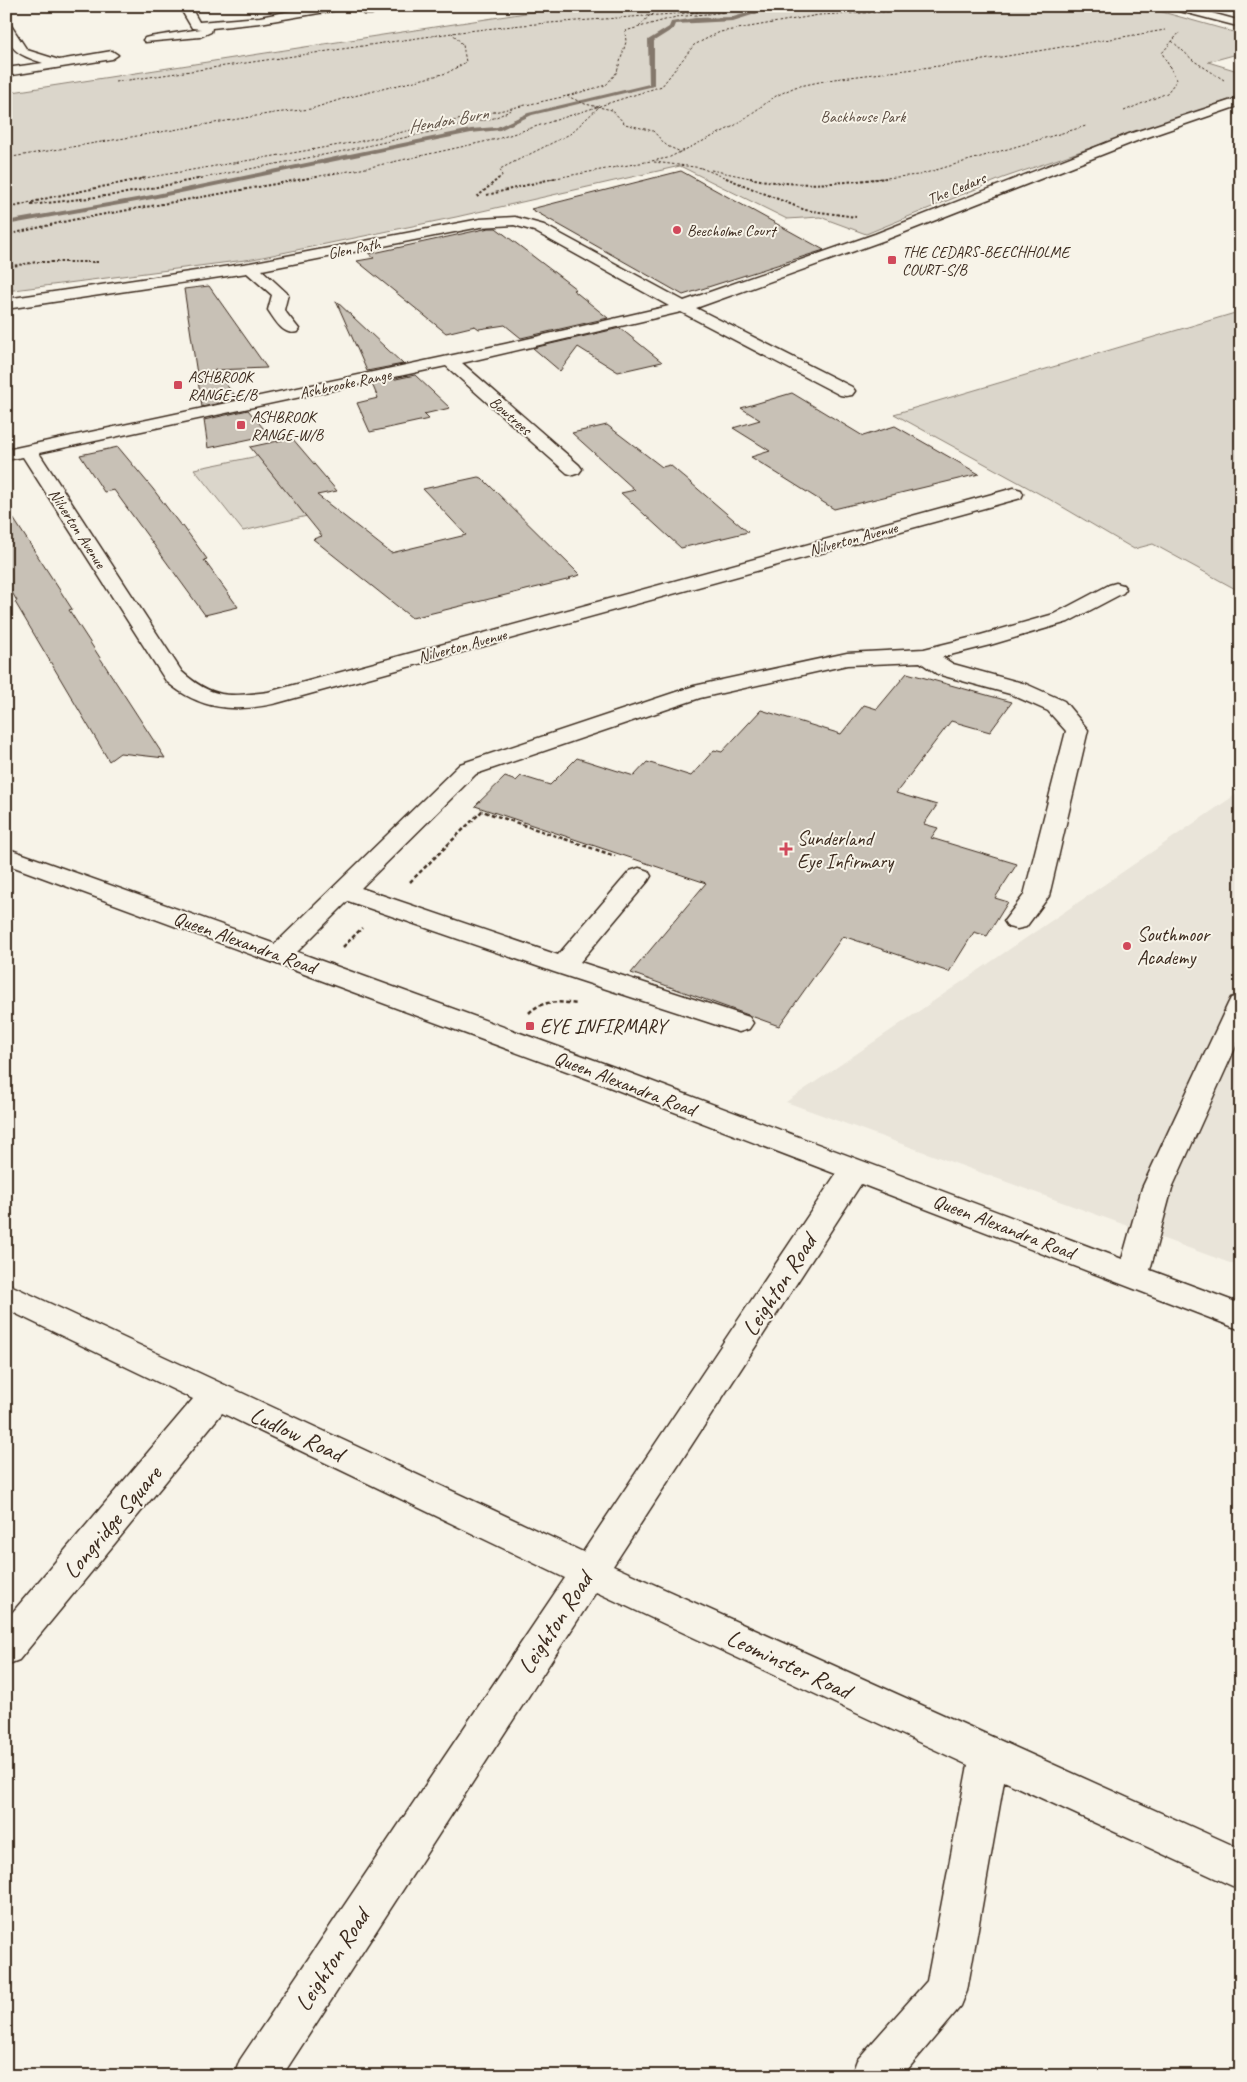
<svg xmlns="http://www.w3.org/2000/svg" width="1247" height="2082" font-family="Caveat,sans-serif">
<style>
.built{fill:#e9e4d9}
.green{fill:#dbd6cb;stroke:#8b8074}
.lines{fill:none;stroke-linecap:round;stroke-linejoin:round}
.stream{fill:#84786c;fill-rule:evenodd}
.building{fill:#c8c1b6;stroke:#3b2a1e}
.minor-casing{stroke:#3b2a1e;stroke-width:3}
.major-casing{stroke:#3b2a1e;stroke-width:3}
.path-far2{stroke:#3b2a1e;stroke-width:1;stroke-dasharray:2.5 2;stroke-linecap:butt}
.path-far1{stroke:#3b2a1e;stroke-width:2;stroke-dasharray:2.5 2;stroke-linecap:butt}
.path{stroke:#3b2a1e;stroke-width:2.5;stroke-dasharray:4 2.5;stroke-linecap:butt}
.minor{fill:#f7f3e8;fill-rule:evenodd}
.major{fill:#f7f3e8;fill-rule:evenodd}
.poi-dot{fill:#d1495b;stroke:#f7f3e8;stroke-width:2}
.labels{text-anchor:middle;stroke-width:4;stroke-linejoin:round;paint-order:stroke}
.far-park-label{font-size:16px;fill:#5b4c41;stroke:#f7f3e8}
.far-street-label{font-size:16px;fill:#3b2a1e;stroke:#f7f3e8}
.far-poi-label{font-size:16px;fill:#3b2a1e;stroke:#f7f3e8;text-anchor:start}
.far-water-label{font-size:18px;font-style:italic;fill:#5f5145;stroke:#f7f3e8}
.poi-label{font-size:20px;fill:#3b2a1e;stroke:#f7f3e8;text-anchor:start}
.street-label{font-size:20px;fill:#3b2a1e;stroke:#f7f3e8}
.near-street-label{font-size:24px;fill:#3b2a1e;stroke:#f7f3e8}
</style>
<rect width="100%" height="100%" fill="#f7f3e8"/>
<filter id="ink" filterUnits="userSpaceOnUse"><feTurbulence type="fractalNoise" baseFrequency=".02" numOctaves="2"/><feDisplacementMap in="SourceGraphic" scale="10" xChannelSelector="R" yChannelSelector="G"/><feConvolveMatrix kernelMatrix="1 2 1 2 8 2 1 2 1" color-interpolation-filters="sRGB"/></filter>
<g filter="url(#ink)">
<path class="built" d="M1241,791V1267L786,1102Z"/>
<path class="green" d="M571,6H1141L1241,34V53L1208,62L1241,72V96L1003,178L866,234L820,217L787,219L680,166L456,217L253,259L6,291V93Z
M1235,313L1241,315V592L1153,544L1134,549L1049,499L894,414Z
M258,456L307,516L243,531L194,469Z"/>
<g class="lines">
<path class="stream" d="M808,6H843L765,11L733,21L675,24L673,29L654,41V86L532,115L500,130L471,133L142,201L6,225V221L142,197L471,129L497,127L528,113L649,84L648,40L669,27L671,22L695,18L733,17L765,8Z"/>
</g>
<path class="building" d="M681,171L824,250L683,295L531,209Z
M489,228H496L576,289L573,290L608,318L521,338L505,325L479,329L475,326L446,333L357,261L374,258L369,254Z
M209,286L267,368L214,370L238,399L202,407L184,289Z
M336,301L403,364L367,371Z
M620,328L662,362L618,372L578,347L560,371L533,348Z
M415,375L450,408L424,414L429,419L370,432L357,403L378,398L372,384Z
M792,393L863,436L895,426L979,474L834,509L751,457L770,451L733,428L760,420L741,408Z
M248,410L269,435L208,448L204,420Z
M607,425L662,467L670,465L748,532L681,548L621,493L635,490L572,433Z
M292,438L337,491L317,495L391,553L466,535L423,489L478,477L482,478L580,575L569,578L571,579L412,618L313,539L322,536L250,447Z
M118,447L153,489L181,526H183L207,559L204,560L238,607L205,615L114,490L104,492L80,455Z
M6,507L72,609L69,610L165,758L120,753L109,761L15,602L17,601L6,582Z
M907,673L1012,702L990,732L951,721L896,793L937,805L924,824L938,828L931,838L1017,864L995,898L1008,902L987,936L974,932L949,972L843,936L779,1026L631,973L706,883L475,806L505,777L516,781L521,776L550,785L577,758L634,776L647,762L691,776L714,750L722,752L761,710L841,734L864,705L877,709Z"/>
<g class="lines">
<g class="minor-casing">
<path id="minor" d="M179,6H190L199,22L260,17L316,6H348L343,9L260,23L212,28L211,32L200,37L145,42L143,40L145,38L149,37L201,29L192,28Z
M354,6H367L374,12L372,14H364Z
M6,23L10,24L27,50L59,60L112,51L118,55L112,59L6,76V68L43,63C20,55 6,51 6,23Z
M1241,97V105L1139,140L885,240L696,308L852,387L855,391L852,395L846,396L840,395L681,312L462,363L579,465L582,469L579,473L573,475L567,473L446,366L39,453L182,672C213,699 228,697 268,692L1007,490L1014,488L1021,490L1023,494L1021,498L277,703C234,713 200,710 166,681L23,457L6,460V450L505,344L669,306L534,231L514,225L480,227L262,270L288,294L284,310L299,329L297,332C283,336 275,320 268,310L272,295L247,273L6,309V299L250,263L480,219L515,217L544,225L684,301L875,234L1129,134Z
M1116,583L1123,585L1126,589L1123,593L1068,622L990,645L942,657L953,664L1026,684L1064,701L1088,730L1049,896L1026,927L1017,929L1008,927L1004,921L1024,895L1066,731L1048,711L1010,694L937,674L920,662L847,665L700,698L476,774L361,888L558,955L630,871L639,868L648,871L651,876L648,881L580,962L749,1017L753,1023L749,1029L739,1032L729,1029L554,972L348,901L297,952L611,1066L1122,1259L1142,1188L1228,1004L1231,998L1241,995V1035L1172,1188L1150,1270L1241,1304V1330L861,1184L613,1566L1241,1849V1890L1004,1781L967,1991L961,2006L902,2076H851L857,2060L927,1981L968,1765L596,1592L282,2076H234L240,2060L565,1578L222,1413L19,1660L6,1665V1620L193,1399L6,1309V1283L583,1552L836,1174L591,1080L6,864V848L275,944L460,764L694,686L847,653L924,649L977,636L1054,614L1109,585Z"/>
</g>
<g class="major-casing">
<path id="major" d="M1167,6H1186L1241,21V27L1168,8Z"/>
</g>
<path class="path-far2" d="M1127,6L1148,12
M701,12L699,10L704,7L767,6
M707,14L725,12L724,8
M639,27L649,16L671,6
M1172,41L1194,61L1224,80
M115,82L459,32L522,25L700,12
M567,96L585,104L612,110L625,124L653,131L667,146L681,152
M1124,111L1167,93L1177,80L1162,53L1180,32
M6,158L274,113L311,109L342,99L447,73L466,62L463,45L452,33
M654,162L703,168
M701,168L729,179
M711,170L755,179
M139,179L357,142L567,96L606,85L617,72L626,42L625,31L676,17L706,14
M197,179L344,151L494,118L512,110
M302,179L361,169L497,139L662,86L694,45L720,32L819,15L943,9L957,6
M498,179L502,176L500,169L570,134L600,106
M550,179L668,158L734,126L776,96L795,87L834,79L971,62L1165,30
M874,179L919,175L1086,126"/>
<path class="path-far1" d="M726,178L805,210L856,217
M750,178C797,188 839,183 886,178
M487,195L555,178
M477,197L499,178
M31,205L121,194L203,178
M6,209L52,197L146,178
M6,235L72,220L309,178
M6,267L37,262H98"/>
<path class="path" d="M410,882L482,811L615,856
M343,947L362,928
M529,1013C543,999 560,1002 578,1004"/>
<use href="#minor" class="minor"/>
<use href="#major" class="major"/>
</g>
</g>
<g class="poi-dot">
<circle cx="677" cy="230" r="5"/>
<rect x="887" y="255" width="10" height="10" rx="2.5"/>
<rect x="173" y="380" width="10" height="10" rx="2.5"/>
<rect x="236" y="420" width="10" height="10" rx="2.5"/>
<path d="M783.5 841.5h5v5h5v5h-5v5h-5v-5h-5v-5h5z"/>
<circle cx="1127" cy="946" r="5"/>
<rect x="525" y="1021" width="10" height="10" rx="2.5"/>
</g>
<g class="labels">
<g class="far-park-label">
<text x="863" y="122">Backhouse Park</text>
</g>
<g class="far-street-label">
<text transform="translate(956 188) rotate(-22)" y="6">The Cedars</text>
<text transform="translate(354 248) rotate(-11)" y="6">Glen Path</text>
<text transform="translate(345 383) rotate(-12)" y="6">Ashbrooke Range</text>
<text transform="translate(511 415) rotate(41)" y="6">Bowtrees</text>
<text transform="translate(78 528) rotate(57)" y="6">Nilverton Avenue</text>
<text transform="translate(853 538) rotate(-15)" y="6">Nilverton Avenue</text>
<text transform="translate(462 645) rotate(-15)" y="6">Nilverton Avenue</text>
</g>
<g class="far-poi-label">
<text x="687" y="236">Beecholme Court</text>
<text x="902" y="257">THE CEDARS-BEECHHOLME<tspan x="902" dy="18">COURT-S/B</tspan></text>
<text x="188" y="382">ASHBROOK<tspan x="188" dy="18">RANGE-E/B</tspan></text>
<text x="251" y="422">ASHBROOK<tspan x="251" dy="18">RANGE-W/B</tspan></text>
</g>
<g class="far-water-label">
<text transform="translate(448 120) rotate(-10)" y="6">Hendon Burn</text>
</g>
<g class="poi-label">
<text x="797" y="845">Sunderland<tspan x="797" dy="23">Eye Infirmary</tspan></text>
<text x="1137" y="941">Southmoor<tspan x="1137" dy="23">Academy</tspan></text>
<text x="540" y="1033">EYE INFIRMARY</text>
</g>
<g class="street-label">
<text transform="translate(245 942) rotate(20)" y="7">Queen Alexandra Road</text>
<text transform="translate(625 1083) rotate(21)" y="7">Queen Alexandra Road</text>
<text transform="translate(1004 1226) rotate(21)" y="7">Queen Alexandra Road</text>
</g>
<g class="near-street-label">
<text transform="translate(779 1285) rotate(-57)" y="8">Leighton Road</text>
<text transform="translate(297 1434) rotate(25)" y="8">Ludlow Road</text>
<text transform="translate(112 1522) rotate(-50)" y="8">Longridge Square</text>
<text transform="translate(555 1623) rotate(-57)" y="8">Leighton Road</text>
<text transform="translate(789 1664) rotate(25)" y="8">Leominster Road</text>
<text transform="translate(332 1960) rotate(-57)" y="8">Leighton Road</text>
</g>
</g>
<rect width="1247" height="2082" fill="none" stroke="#f7f3e8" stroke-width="25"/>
<rect x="12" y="12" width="1222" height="2057" fill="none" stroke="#3b2a1e" stroke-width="2" filter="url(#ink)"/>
</svg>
